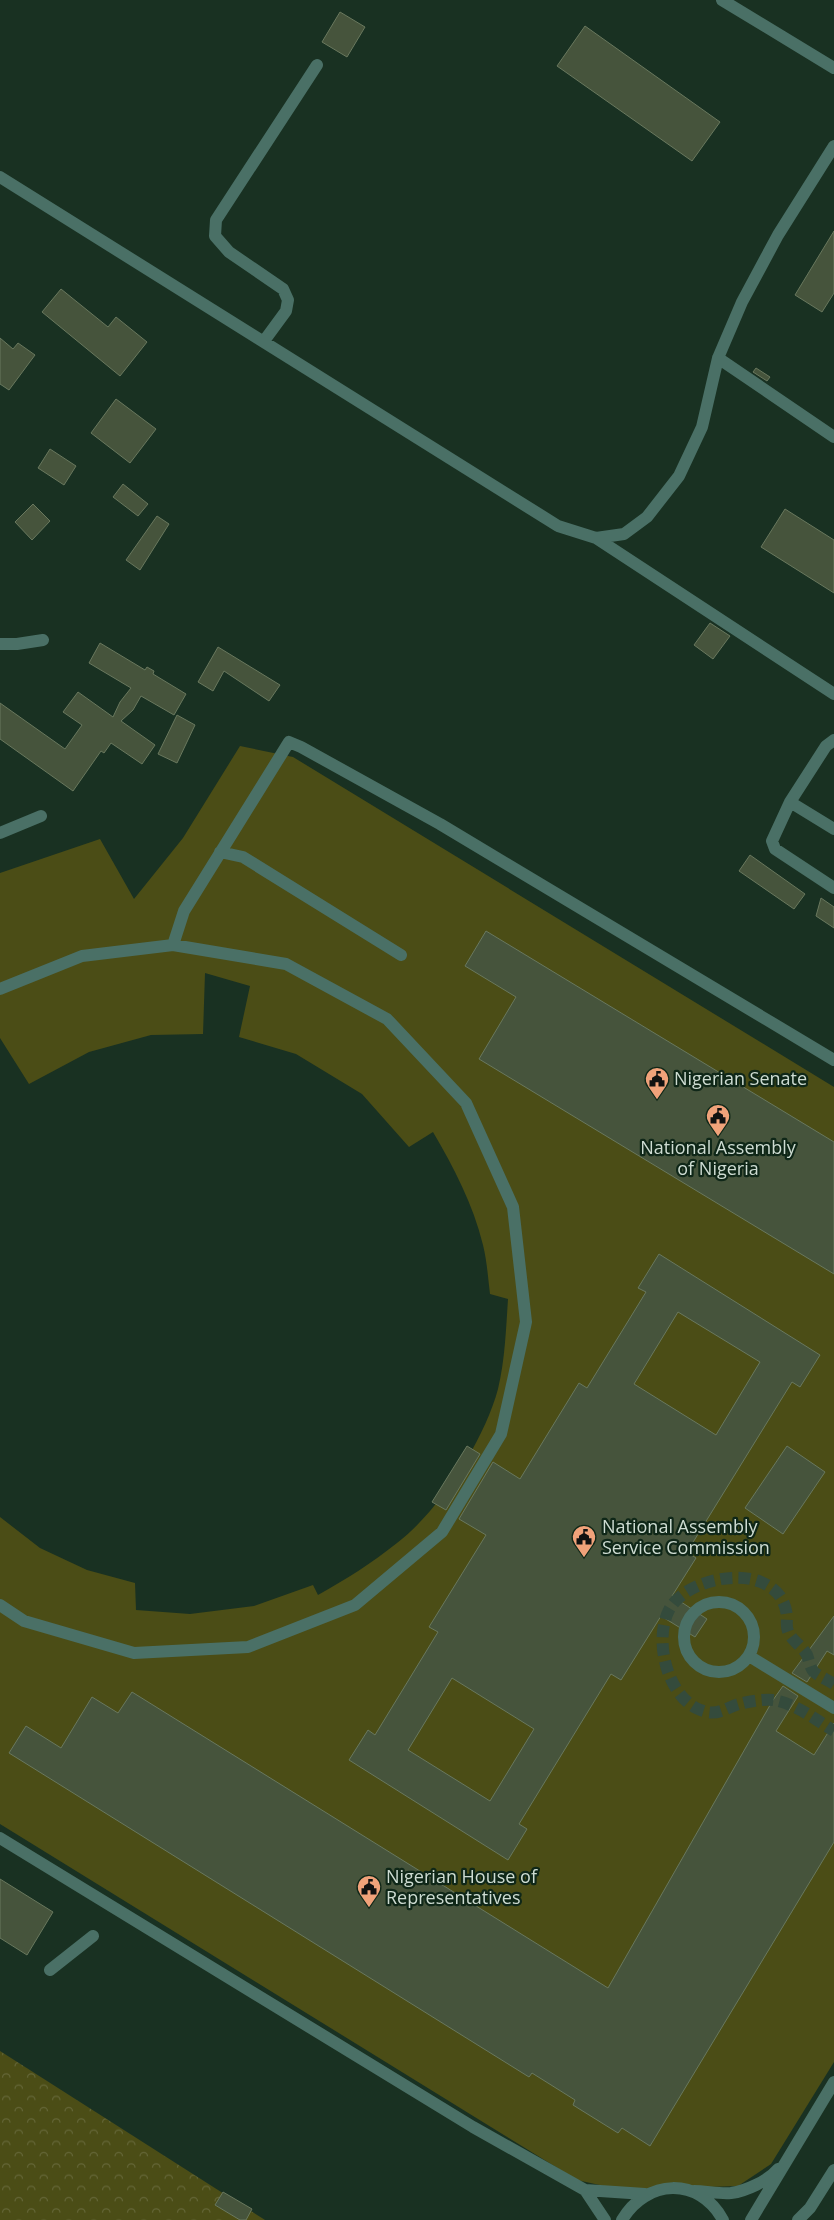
<svg xmlns="http://www.w3.org/2000/svg" width="834" height="2220" font-family="'Open Sans',sans-serif">
<style>
.grass{fill:#4b4d16}
.forest{fill:url(#forest-crowns)}
.building{fill:#46543c;stroke:#69785e;fill-rule:evenodd}
.lines{fill:none;stroke-linecap:round;stroke-linejoin:round}
.minor-tunnel{stroke:#344b3c;stroke-width:12;stroke-dasharray:12 6;stroke-linecap:butt}
.minor{stroke:#4a7066;stroke-width:12}
.labels{text-anchor:middle;stroke-width:4.5;stroke-linejoin:round;paint-order:stroke}
.poi-label{font-size:18px;fill:#cedcd2;stroke:#0f2718;text-anchor:start}
</style>
<defs>
<pattern id="forest-crowns" width="20" height="18" patternUnits="userSpaceOnUse" patternTransform="scale(1.25)"><rect width="20" height="18" fill="#4b4d16"/><path d="M2 6a3 3 0 1 1 6 0M12 15a3 3 0 1 1 6 0" fill="none" stroke="#646637"/></pattern>
</defs>
<rect width="100%" height="100%" fill="#193122"/>
<path class="grass" d="M240,746L293,757L834,1087V2062L771,2164L738,2186L622,2190L577,2180L0,1824V1517L40,1548L87,1570L135,1583L136,1610L190,1614L254,1606L313,1585L318,1595C345,1580 372,1563 397,1543C439,1511 484,1441 498,1389C505,1360 506,1329 508,1299L490,1294C488,1278 487,1261 483,1245C473,1204 454,1168 433,1132L409,1147L362,1094L296,1054L239,1037L250,986L205,973L203,1034L151,1035L89,1052L29,1084L0,1038V873L100,839L134,899L183,838Z"/>
<path class="forest" d="M0,2051L265,2220H0Z"/>
<path class="building" d="M340,12L365,27L347,57L322,42Z
M585,26L720,122L692,161L557,66Z
M834,231V293L822,312L795,295Z
M61,289L108,327L116,317L147,342L120,376L42,312Z
M0,338L13,349L18,343L35,355L9,390L0,384Z
M756,368L770,377L767,381L753,372Z
M116,399L156,429L130,463L91,433Z
M50,449L76,466L64,485L38,468Z
M123,484L148,504L138,516L113,497Z
M33,504L50,521L32,540L15,522Z
M785,509L834,540V593L761,547Z
M157,516L169,524L140,570L126,560Z
M710,623L730,636L713,659L694,645Z
M100,643L145,670L147,667L154,671L153,674L186,694L174,715L141,696L133,710L121,721L155,745L142,764L111,743L104,753L101,751L73,791L0,739V703L65,749L82,725L63,712L78,692L113,717L120,702L131,688L89,663Z
M218,647L280,685L269,701L224,671L213,691L198,682Z
M177,715L195,725L177,763L158,754Z
M750,855L805,894L794,909L739,871Z
M821,898L834,907V928L816,916Z
M486,931L834,1142V1274L479,1059L516,997L465,966Z
M659,1254L820,1355L800,1387L792,1382L687,1552L696,1558L672,1596L707,1619L695,1637L661,1616L621,1680L611,1674L519,1824L527,1829L508,1860L349,1760L368,1730L375,1735L438,1632L429,1627L486,1535L459,1519L493,1462L520,1479L579,1383L587,1388L646,1292L638,1288ZM678,1312L760,1362L716,1435L634,1384ZM452,1678L534,1729L490,1801L408,1750Z
M467,1446L480,1454L446,1510L432,1502Z
M787,1446L825,1472L783,1534L745,1508Z
M834,1616V1655L827,1651L807,1682L792,1673Z
M783,1686L798,1696L776,1731L814,1755L834,1723V1842L650,2146L622,2128L618,2133L573,2105L575,2100L532,2073L529,2077L9,1753L26,1726L61,1748L92,1697L118,1713L132,1692L608,1988L773,1700Z
M0,1879L53,1912L27,1955L0,1938Z
M223,2192L252,2209L246,2220H240L215,2205Z"/>
<g class="lines">
<path class="minor-tunnel" d="M834,1684C828,1680 820,1677 814,1672C810,1668 809,1660 807,1655C802,1646 791,1640 788,1631C786,1627 787,1621 787,1616C785,1599 777,1589 761,1582C734,1571 684,1582 669,1610C654,1639 666,1692 696,1708C718,1719 724,1707 743,1703C751,1701 765,1699 773,1700C795,1703 816,1720 834,1731"/>
<path class="minor" d="M722,0L834,68
M0,177L558,526L596,538L624,534L647,517L679,476L702,427L718,358L742,302L778,235L834,146
M264,341L286,311L288,300L283,289L229,252L215,236L216,220L317,65
M718,358L834,437
M596,538L834,694
M0,644H17L43,640
M834,740L826,746L790,802L772,841L775,849L834,888
M790,802L834,829
M0,833L41,816
M220,852L243,857L401,955
M173,945L184,911L289,742L301,747L440,824L834,1060
M0,989L82,956L173,945L286,964L387,1019L466,1103L513,1207L526,1322L501,1434L442,1532L355,1605L248,1647L134,1653L24,1621L0,1605
M684 1637a35 35 0 1 1 70 0a35 35 0 1 1-70 0Z
M749,1656L834,1708
M0,1838L473,2127L585,2190L645,2194
M50,1970L93,1936
M585,2190L605,2220
M694,2191C706,2191 719,2194 731,2193C746,2191 768,2181 778,2169
M622,2220C646,2179 699,2176 723,2220
M751,2220L834,2082
M798,2220L810,2208L834,2170"/>
</g>
<defs>
<g id="civic-pin" transform="scale(1.25)"><path d="M0 17L-7.5 6A9.5 9.5 0 1 1 7.5 6Z" fill="#f0a27a" stroke="#0f2718"/><path d="M-.6-6.5H3V-4.5H.6V-3L4-1V1h2V6H-6V1h2V-1L-.6-3ZM-1.2 2.5V6h2.4V2.5Z" fill="#111"/></g>
</defs>
<g fill-rule="evenodd">
<use href="#civic-pin" x="657" y="1079"/>
<use href="#civic-pin" x="718" y="1116"/>
<use href="#civic-pin" x="584" y="1537"/>
<use href="#civic-pin" x="369" y="1887"/>
</g>
<g class="labels">
<g class="poi-label">
<text x="674" y="1085">Nigerian Senate</text>
<text x="718" y="1154" text-anchor="middle">National Assembly<tspan x="718" dy="21">of Nigeria</tspan></text>
<text x="602" y="1533">National Assembly<tspan x="602" dy="21">Service Commission</tspan></text>
<text x="386" y="1883">Nigerian House of<tspan x="386" dy="21">Representatives</tspan></text>
</g>
</g>
</svg>
